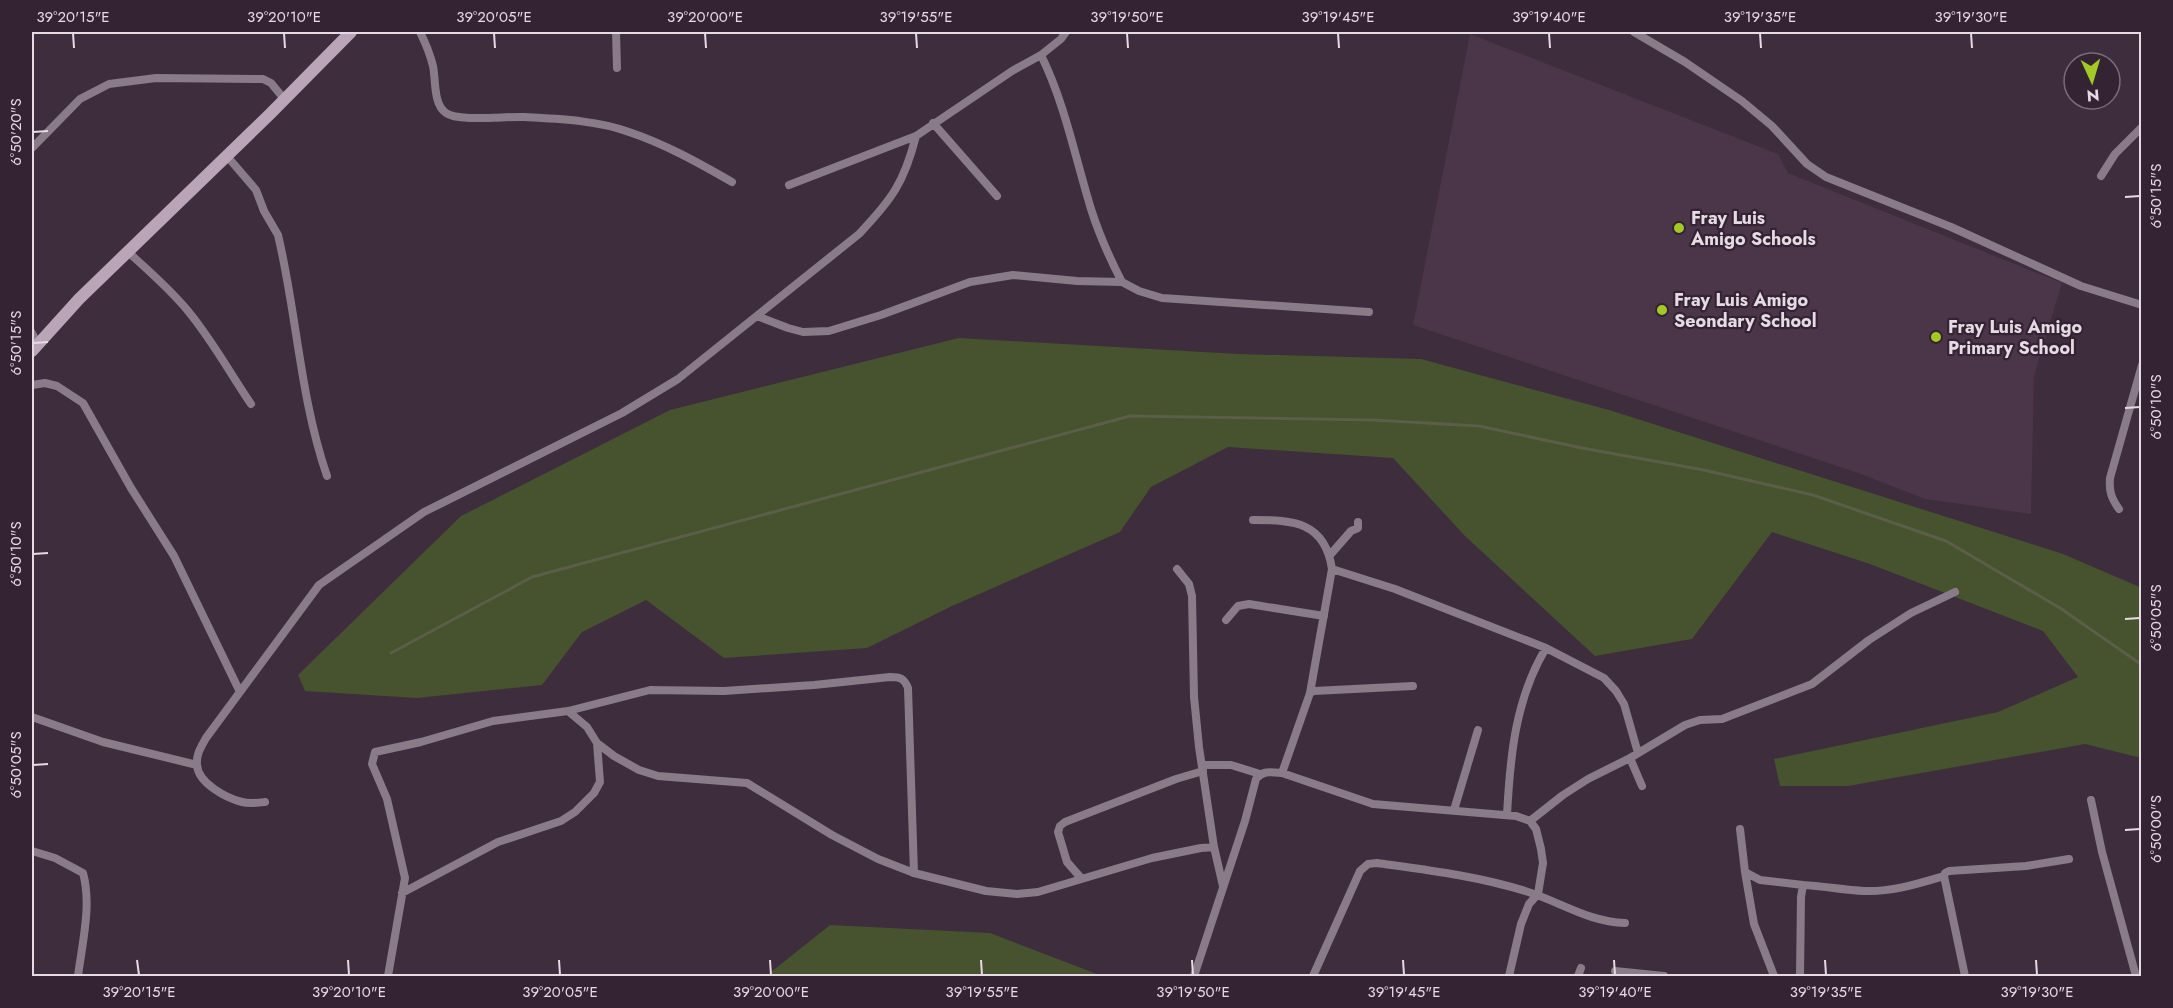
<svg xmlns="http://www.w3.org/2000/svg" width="2173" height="1008" font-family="Jost,sans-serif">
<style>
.built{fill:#4b3549}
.green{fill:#47522f}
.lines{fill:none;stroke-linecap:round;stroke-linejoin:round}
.stream{stroke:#5b5e48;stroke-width:3}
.street{stroke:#8a7b88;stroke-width:8}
.secondary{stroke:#baa4b7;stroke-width:12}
.ticks{fill:none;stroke:#e6dae4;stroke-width:2}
.poi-dot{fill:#a3c926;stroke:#342332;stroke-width:2}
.labels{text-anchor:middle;stroke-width:4.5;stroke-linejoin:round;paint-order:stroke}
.poi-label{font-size:18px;font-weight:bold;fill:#e6dae4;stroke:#342332;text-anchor:start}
.neatline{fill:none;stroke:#e6dae4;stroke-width:2}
.ticks-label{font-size:15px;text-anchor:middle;fill:#e6dae4}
</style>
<rect width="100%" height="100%" fill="#3e2d3c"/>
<path class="built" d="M1470,34L1778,154L1788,173L2062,283L2034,376L2031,514L1925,499L1861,474L1413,325Z"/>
<path class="green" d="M959,338L1238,354L1421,359L1609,410L1972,525L2063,554L2142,588L2141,758L2085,744L1848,786H1780L1774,759L1998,712L2078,677L2043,631L1870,564L1772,532L1692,639L1595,656L1465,536L1393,458L1228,447L1151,487L1120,532L952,606L867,648L724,658L646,600L582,632L542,685L417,698L305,691L298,675L461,516L670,410Z
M830,925L990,933L1102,976H766Z"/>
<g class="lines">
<path class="stream" d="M391,653L532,577L1130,416L1373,420L1479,426L1582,448L1704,470L1813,495L1946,541L2060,608L2142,665"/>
<path class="street" d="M420,32C425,42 430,54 433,66C436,80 433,104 446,113C458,122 507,116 524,117C558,119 596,120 629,132C665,144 699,163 732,182
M616,32L617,68
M1634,32L1685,62L1742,101L1772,126L1807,164L1826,177L1951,227L2081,286L2142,305
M1041,55C1065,104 1075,157 1091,209C1099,234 1110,259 1122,282
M933,123L997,196
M32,148L80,99L109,84L156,78L263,79L271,83L285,100
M226,155L256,190L264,211L278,235C297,315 300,398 327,476
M2101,176L2115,154L2142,127
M789,185L916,136L1012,71L1041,55L1061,39L1066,32
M128,252C149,271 170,289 188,311C212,340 230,373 251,404
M757,316L788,328L803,332L829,331L881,315L970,282L1013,275L1077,281L1122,282L1139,291L1162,298L1369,312
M32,333L38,345
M32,385L45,383L57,386L83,403L131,488L174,556L240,692
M2119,509C2111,498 2109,491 2110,478L2142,365
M1253,520C1294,520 1325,522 1332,569L1310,693
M1330,555L1351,531L1358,528V522
M1177,569L1189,584L1192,596L1194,697L1199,747L1214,847
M1332,569L1395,589L1546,648L1604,678L1616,691L1624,704L1638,753
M1226,620L1238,606L1249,604L1324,616
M568,711L587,727L597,743L614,756L639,770L658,776L747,783L832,835L878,859L914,873L986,891L1017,894L1038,892L1152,858L1201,848L1214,847L1223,886
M32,717L103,742L197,765
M1630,758L1642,786
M1202,765H1231L1260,774
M1282,773L1310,693L1314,691L1413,686
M2091,800L2102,852L2136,976
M265,802C257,803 250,804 242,802C226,798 198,783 197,765C196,754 201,747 206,738L319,585L424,512L622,413L678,379L859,234C892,199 904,183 916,136
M1454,810L1478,730
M1507,815C1510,758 1515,699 1546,648
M1530,821L1563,795L1588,779L1630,758L1685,725L1700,720L1722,719L1812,684L1869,640L1911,613L1955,592
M1740,829L1745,872L1760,880L1803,885
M32,851L55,858L83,873C92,905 82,944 78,976
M1745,872L1754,924L1774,976
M1081,878L1067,862L1058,832L1060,826L1065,822L1176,779L1203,771
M402,893L498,842L561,821L575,812L594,793L600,782L597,743
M1615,971L1664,976
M388,976L405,878L387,799L372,764L375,752L421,742L493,721L568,711L650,690L724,691L814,685L890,677C900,677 904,678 908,688L914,873
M1194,976L1245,821L1256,779C1263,770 1271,772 1282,773L1373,804L1516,816L1530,821L1536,829L1541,849L1543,863L1538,894L1529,904L1521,924L1509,976
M1313,976L1360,871L1368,864L1377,863C1427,870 1477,876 1525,891C1559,901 1588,922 1625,923
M1578,976L1581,968
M1800,976L1801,897L1803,885C1823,886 1844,890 1864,891C1892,892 1917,884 1944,876
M1965,976L1944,876L1945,873L1949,871L2026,866L2069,859"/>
<path class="secondary" d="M32,351L79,299L270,114L351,32"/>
</g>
<path class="ticks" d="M73,33L74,48M284,33L285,48M494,33L495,48M705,33L706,48M916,33L917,48M1127,33L1128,48M1338,33L1339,48M1549,33L1550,48M1760,33L1761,48M1971,33L1972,48M33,132L48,131M2125,197L2140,196M33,343L48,342M2125,408L2140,407M33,554L48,553M2125,619L2140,618M33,765L48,764M2125,830L2140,829M137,960L139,975M348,960L349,975M559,960L560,975M770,960L771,975M981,960L982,975M1192,960L1193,975M1403,960L1404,975M1614,960L1615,975M1825,960L1826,975M2036,960L2037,975"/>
<g class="poi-dot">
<circle cx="1679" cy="228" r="6"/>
<circle cx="1662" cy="310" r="6"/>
<circle cx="1936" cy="337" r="6"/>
</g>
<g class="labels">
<g class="poi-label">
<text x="1691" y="224">Fray Luis<tspan x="1691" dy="21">Amigo Schools</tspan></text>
<text x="1674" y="306">Fray Luis Amigo<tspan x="1674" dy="21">Seondary School</tspan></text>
<text x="1948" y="333">Fray Luis Amigo<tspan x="1948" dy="21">Primary School</tspan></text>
</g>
</g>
<rect width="2173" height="1008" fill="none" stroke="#342332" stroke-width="66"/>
<g transform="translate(2092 81) rotate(176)"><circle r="28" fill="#342332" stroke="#7b6c79" stroke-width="1.5"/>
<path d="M0-4.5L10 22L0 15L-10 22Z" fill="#a3c926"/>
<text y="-9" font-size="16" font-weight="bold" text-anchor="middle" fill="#e6dae4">N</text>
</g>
<rect x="33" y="33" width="2107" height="942" class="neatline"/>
<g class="ticks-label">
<text x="73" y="22">39°20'15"E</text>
<text x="284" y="22">39°20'10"E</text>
<text x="494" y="22">39°20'05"E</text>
<text x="705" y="22">39°20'00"E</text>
<text x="916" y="22">39°19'55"E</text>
<text x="1127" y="22">39°19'50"E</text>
<text x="1338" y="22">39°19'45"E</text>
<text x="1549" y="22">39°19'40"E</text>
<text x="1760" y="22">39°19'35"E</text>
<text x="1971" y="22">39°19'30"E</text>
<text transform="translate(16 132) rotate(-90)" y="5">6°50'20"S</text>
<text transform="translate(2156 196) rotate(-90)" y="5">6°50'15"S</text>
<text transform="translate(16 343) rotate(-90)" y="5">6°50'15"S</text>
<text transform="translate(2156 407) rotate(-90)" y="5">6°50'10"S</text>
<text transform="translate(16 554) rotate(-90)" y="5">6°50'10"S</text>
<text transform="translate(2156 618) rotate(-90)" y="5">6°50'05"S</text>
<text transform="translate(16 765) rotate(-90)" y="5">6°50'05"S</text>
<text transform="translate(2156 829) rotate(-90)" y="5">6°50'00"S</text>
<text x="139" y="997">39°20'15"E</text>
<text x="349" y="997">39°20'10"E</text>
<text x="560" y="997">39°20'05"E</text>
<text x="771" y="997">39°20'00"E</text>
<text x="982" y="997">39°19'55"E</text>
<text x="1193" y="997">39°19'50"E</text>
<text x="1404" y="997">39°19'45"E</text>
<text x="1615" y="997">39°19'40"E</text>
<text x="1826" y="997">39°19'35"E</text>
<text x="2037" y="997">39°19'30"E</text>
</g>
</svg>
